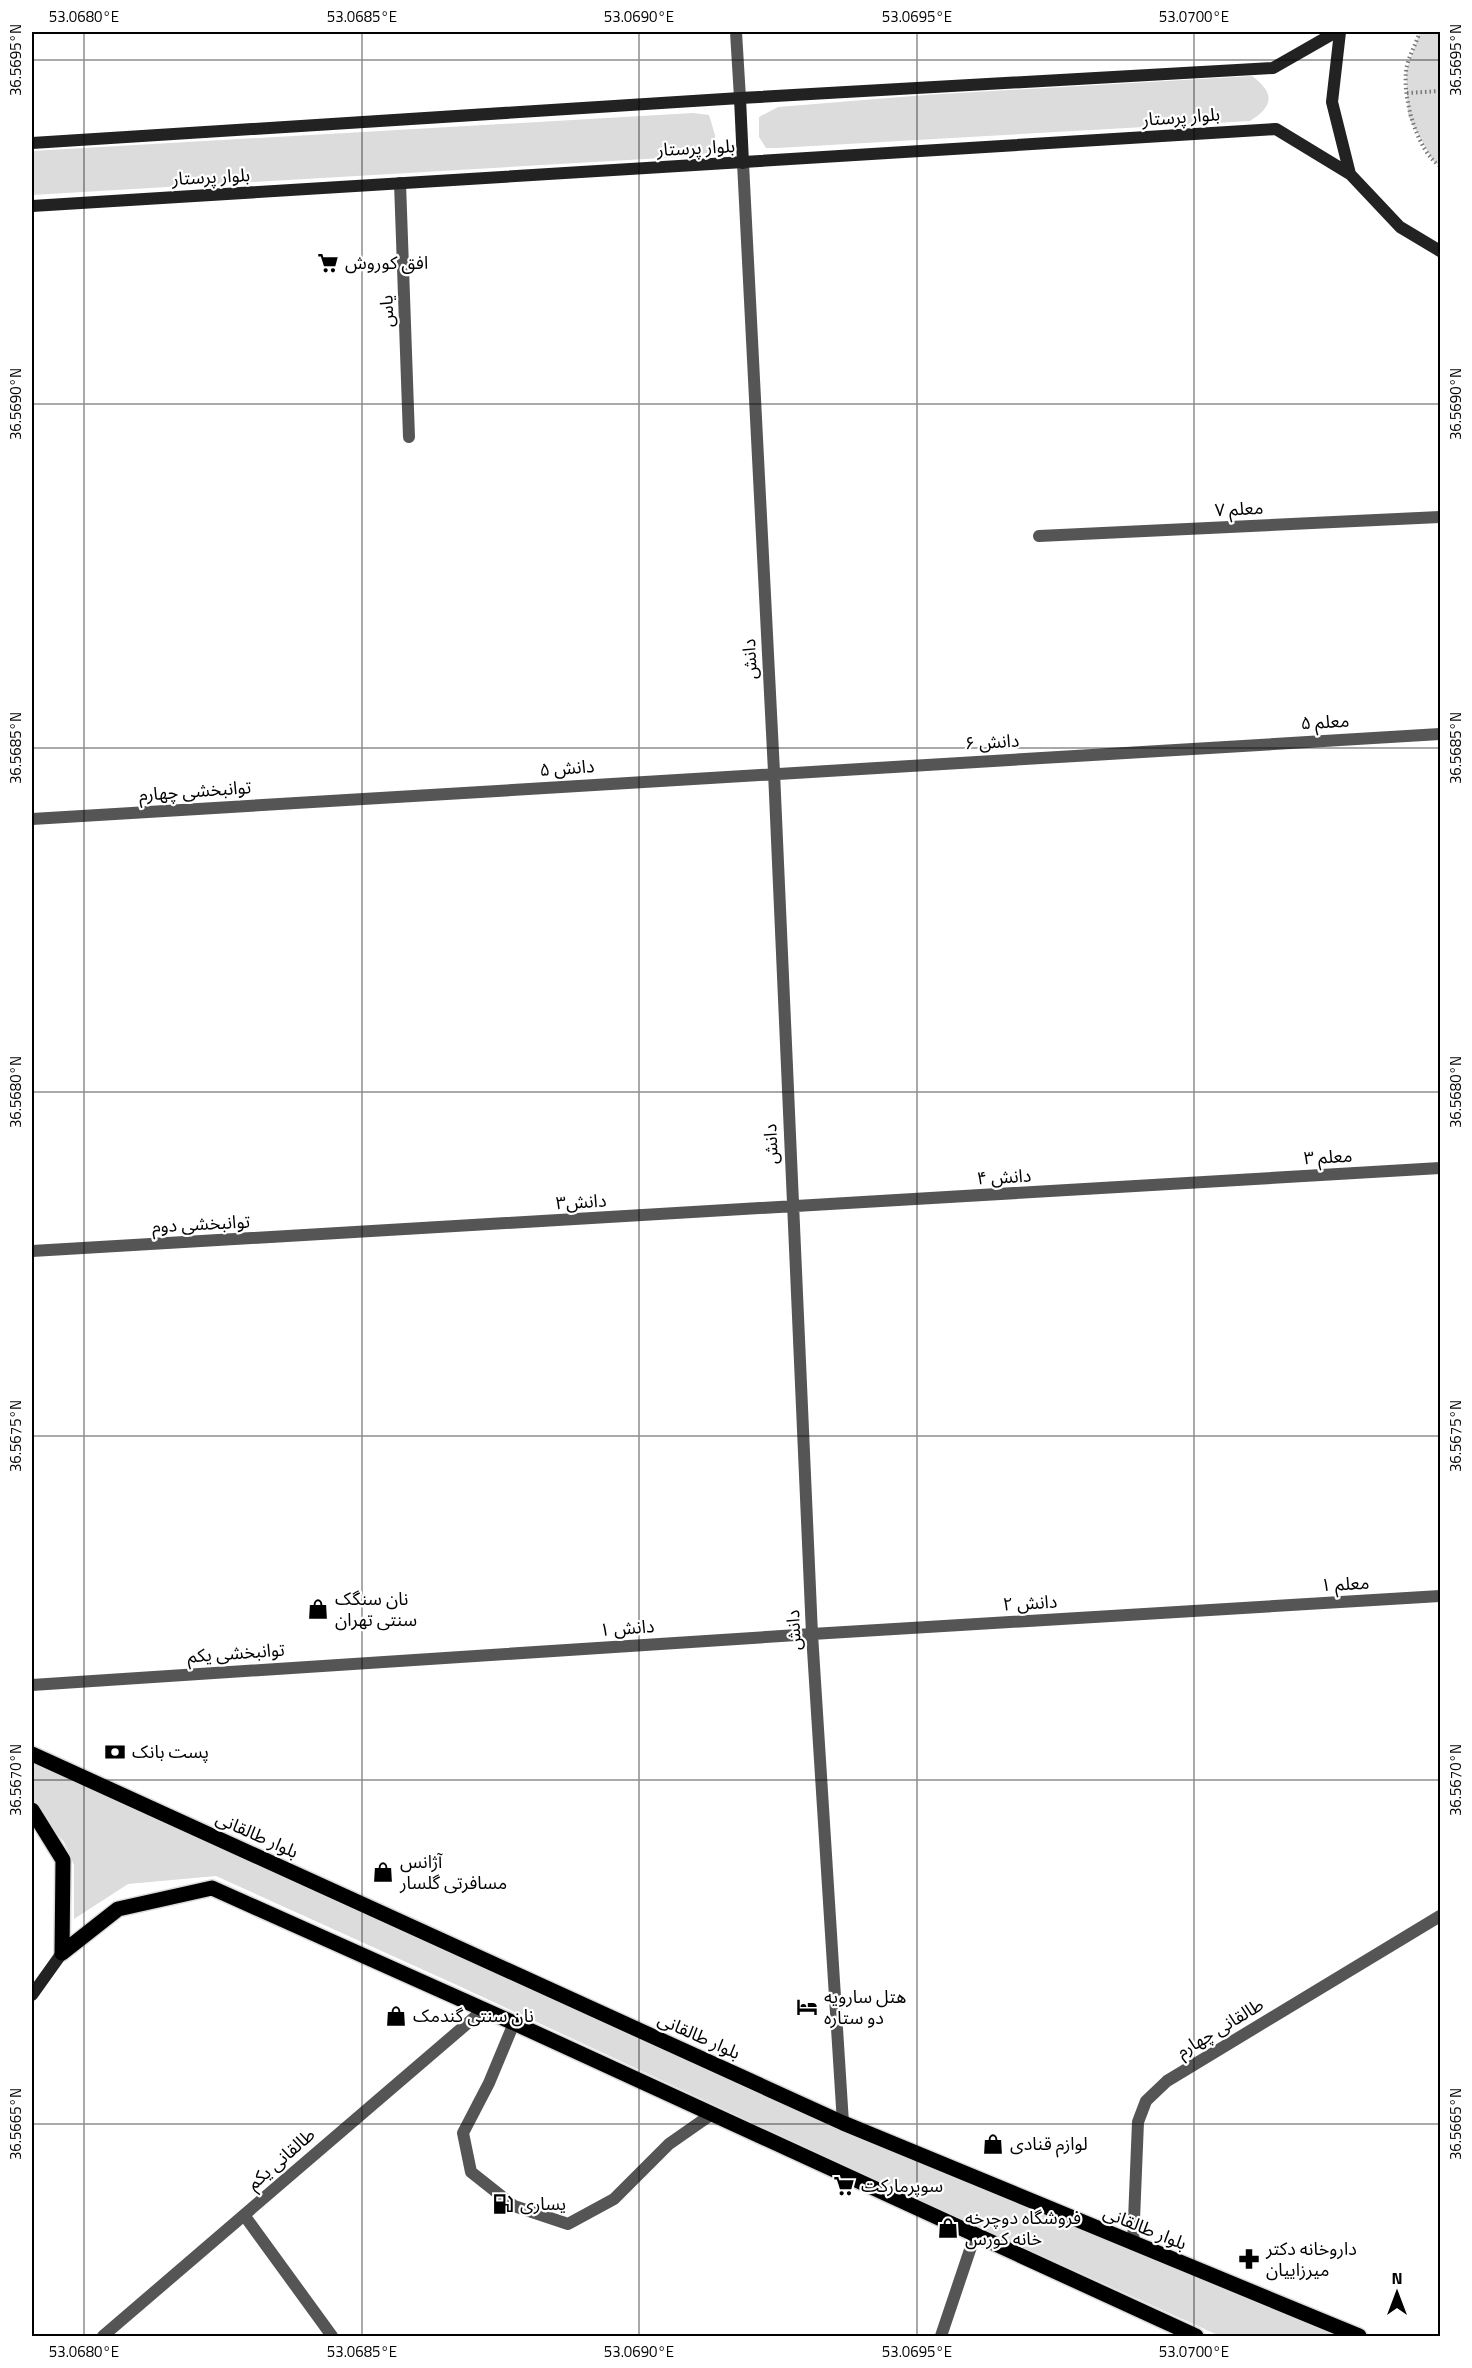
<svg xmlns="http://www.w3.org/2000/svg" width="1472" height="2368" font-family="'Titillium Web','Noto Sans Arabic',sans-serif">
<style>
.green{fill:#dcdcdc}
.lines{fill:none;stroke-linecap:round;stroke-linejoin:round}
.primary-casing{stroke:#dbdbdb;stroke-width:18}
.path{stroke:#777;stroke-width:4;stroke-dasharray:1.5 3;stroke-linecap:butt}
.service{stroke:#555;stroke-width:12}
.minor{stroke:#555;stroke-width:12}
.secondary{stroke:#222;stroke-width:12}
.primary{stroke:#000;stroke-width:15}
.ticks{fill:none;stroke:#000;stroke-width:1.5;stroke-opacity:0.45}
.labels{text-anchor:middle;stroke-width:4.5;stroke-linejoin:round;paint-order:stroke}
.street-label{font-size:18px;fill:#000;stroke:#fff}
.poi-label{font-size:18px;fill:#000;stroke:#fff;text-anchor:start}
.neatline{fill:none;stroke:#000;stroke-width:2}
.ticks-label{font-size:15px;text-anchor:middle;fill:#000}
</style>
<rect width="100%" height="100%" fill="#fff"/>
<path class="green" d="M1420,32H1440V166L1433,161L1408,116L1406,71Z
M1252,76C1275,93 1274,106 1250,121L777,148H766L759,137V117L778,107L925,95Z
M693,113L709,115L715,135V150L697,156L32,195V151Z
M32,1760L1343,2336H1220L936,2208L459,1986L216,1876L128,1884L74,1919V1865L64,1842L32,1805Z"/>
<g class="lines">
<g class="primary-casing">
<path id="primary" d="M32,1754L843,2123L1359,2336
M32,1810L63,1860L62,1953
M62,1953L118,1909L212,1888L514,2023L1196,2336"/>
</g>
<path class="path" d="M1420,32C1416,44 1407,59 1406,72C1403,99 1417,151 1440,166
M1407,93L1440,91"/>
<path class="service" d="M514,2023L489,2083L463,2133L471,2172L514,2206L568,2224L614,2199L669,2144L712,2114"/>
<path class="minor" d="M736,32L740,98
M743,163L774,772L812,1634L843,2123
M400,183L409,437
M1039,536L1440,517
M32,819L1440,734
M32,1251L1440,1168
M32,1685L812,1634L1440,1596
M244,2215L332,2336
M1133,2244L1138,2122L1146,2101L1167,2081L1440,1916
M103,2336L483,2010
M941,2336L975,2235"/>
<path class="secondary" d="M1340,32L1332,102L1350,174L1400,227L1440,251
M740,98L743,163
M32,143L740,98L1273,68L1336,32
M32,206L1276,129L1350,174
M32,1995L62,1953"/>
<use href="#primary" class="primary"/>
</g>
<path class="ticks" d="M84,32V2336M362,32V2336M639,32V2336M917,32V2336M1194,32V2336M32,60H1440M32,404H1440M32,748H1440M32,1092H1440M32,1436H1440M32,1780H1440M32,2124H1440"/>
<defs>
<g id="supermarket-bare" transform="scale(1.62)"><path d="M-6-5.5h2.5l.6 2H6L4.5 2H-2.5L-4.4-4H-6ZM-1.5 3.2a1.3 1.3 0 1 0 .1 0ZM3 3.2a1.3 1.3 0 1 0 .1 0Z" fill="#000" stroke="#fff" stroke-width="2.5" paint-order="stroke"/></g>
<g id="shop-bare" transform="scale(1.62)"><path d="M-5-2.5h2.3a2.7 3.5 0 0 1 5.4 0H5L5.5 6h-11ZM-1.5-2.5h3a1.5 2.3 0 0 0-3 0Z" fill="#000" stroke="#fff" stroke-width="2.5" paint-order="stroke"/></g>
<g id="bank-bare" transform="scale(1.62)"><path d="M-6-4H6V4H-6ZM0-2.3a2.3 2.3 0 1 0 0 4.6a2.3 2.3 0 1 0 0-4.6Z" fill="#000" stroke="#fff" stroke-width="2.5" paint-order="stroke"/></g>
<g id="hotel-bare" transform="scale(1.62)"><path d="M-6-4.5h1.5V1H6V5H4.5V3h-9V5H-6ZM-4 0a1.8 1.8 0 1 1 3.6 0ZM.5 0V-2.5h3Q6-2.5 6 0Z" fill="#000" stroke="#fff" stroke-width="2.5" paint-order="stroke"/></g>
<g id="fuel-bare" transform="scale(1.62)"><path d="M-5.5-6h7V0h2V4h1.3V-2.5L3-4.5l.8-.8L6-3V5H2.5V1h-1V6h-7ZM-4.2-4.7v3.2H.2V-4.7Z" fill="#000" stroke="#fff" stroke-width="2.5" paint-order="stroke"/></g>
<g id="pharmacy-bare" transform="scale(1.62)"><path d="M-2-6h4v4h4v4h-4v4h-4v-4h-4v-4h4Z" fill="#000" stroke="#fff" stroke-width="2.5" paint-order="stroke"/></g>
</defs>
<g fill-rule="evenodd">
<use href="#supermarket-bare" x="328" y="263"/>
<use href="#shop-bare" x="318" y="1609"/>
<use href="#bank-bare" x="115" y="1752"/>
<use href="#shop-bare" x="383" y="1872"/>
<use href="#hotel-bare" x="807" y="2007"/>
<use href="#shop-bare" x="396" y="2016"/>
<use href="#shop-bare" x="993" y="2144"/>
<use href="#supermarket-bare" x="844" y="2186"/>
<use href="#fuel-bare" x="503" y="2204"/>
<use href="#shop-bare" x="948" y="2228"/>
<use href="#pharmacy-bare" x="1249" y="2259"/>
</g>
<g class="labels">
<g class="street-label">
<text transform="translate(1181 117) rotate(-4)" y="6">بلوار پرستار</text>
<text transform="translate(696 148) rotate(-3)" y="6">بلوار پرستار</text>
<text transform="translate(211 177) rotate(-3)" y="6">بلوار پرستار</text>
<text transform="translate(387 311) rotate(-92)" y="6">یاس</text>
<text transform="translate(1239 509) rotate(-3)" y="6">معلم ٧</text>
<text transform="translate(750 659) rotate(-93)" y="6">دانش</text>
<text transform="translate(1325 722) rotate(-3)" y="6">معلم ۵</text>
<text transform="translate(992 742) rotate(-3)" y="6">دانش ۶</text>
<text transform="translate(567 768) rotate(-4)" y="6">دانش ۵</text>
<text transform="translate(195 791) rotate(-4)" y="6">توانبخشی چهارم</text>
<text transform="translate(771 1144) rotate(-92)" y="6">دانش</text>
<text transform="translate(1328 1157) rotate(-3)" y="6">معلم ۳</text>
<text transform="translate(1004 1177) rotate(-3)" y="6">دانش ۴</text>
<text transform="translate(581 1202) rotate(-3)" y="6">دانش٣</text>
<text transform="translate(201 1224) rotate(-3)" y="6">توانبخشی دوم</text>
<text transform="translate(1345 1584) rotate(-3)" y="6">معلم ١</text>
<text transform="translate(1030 1603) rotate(-3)" y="6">دانش ٢</text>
<text transform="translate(627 1628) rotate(-4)" y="6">دانش ١</text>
<text transform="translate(794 1630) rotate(-93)" y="6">دانش</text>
<text transform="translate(236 1653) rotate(-4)" y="6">توانبخشی یکم</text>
<text transform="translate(257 1835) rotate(24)" y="6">بلوار طالقانی</text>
<text transform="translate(1220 2028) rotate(-31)" y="6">طالقانی چهارم</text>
<text transform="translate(699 2036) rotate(24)" y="6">بلوار طالقانی</text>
<text transform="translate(281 2159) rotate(-41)" y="6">طالقانی یکم</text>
<text transform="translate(1145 2228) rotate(22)" y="6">بلوار طالقانی</text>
</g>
<g class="poi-label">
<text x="345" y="269">افق کوروش</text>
<text x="335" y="1605">نان سنگک<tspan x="335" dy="21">سنتی تهران</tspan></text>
<text x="132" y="1758">پست بانک</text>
<text x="400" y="1868">آژانس<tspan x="400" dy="21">مسافرتی گلسار</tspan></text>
<text x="824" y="2003">هتل سارویه<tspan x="824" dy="21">دو ستاره</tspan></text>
<text x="413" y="2022">نان سنتی گندمک</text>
<text x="1010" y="2150">لوازم قنادی</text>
<text x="861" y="2192">سوپرمارکت</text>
<text x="520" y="2210">یساری</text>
<text x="965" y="2224">فروشگاه دوچرخه<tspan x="965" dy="21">خانه کورس</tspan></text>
<text x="1266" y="2255">داروخانه دکتر<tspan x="1266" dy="21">میرزاییان</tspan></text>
</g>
</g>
<rect width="1472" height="2368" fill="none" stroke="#ffffff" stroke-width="66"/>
<g transform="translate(1397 2293)" stroke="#ffffff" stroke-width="4.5" paint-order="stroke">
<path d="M0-4.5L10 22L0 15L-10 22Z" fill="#000000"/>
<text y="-9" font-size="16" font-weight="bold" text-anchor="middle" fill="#000000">N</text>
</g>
<rect x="33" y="33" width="1406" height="2302" class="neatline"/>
<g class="ticks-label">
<text x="84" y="22">53.0680°E</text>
<text x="362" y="22">53.0685°E</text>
<text x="639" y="22">53.0690°E</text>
<text x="917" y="22">53.0695°E</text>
<text x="1194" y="22">53.0700°E</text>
<text transform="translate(16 60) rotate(-90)" y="5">36.5695°N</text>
<text transform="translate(1456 60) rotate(-90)" y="5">36.5695°N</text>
<text transform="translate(16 404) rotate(-90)" y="5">36.5690°N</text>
<text transform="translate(1456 404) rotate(-90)" y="5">36.5690°N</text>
<text transform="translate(16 748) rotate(-90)" y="5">36.5685°N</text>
<text transform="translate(1456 748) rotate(-90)" y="5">36.5685°N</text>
<text transform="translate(16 1092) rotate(-90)" y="5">36.5680°N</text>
<text transform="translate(1456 1092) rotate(-90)" y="5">36.5680°N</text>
<text transform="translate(16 1436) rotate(-90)" y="5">36.5675°N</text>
<text transform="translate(1456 1436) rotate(-90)" y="5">36.5675°N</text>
<text transform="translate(16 1780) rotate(-90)" y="5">36.5670°N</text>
<text transform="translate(1456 1780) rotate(-90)" y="5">36.5670°N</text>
<text transform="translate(16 2124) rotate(-90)" y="5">36.5665°N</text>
<text transform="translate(1456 2124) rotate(-90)" y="5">36.5665°N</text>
<text x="84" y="2357">53.0680°E</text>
<text x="362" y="2357">53.0685°E</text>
<text x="639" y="2357">53.0690°E</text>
<text x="917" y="2357">53.0695°E</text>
<text x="1194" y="2357">53.0700°E</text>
</g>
</svg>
